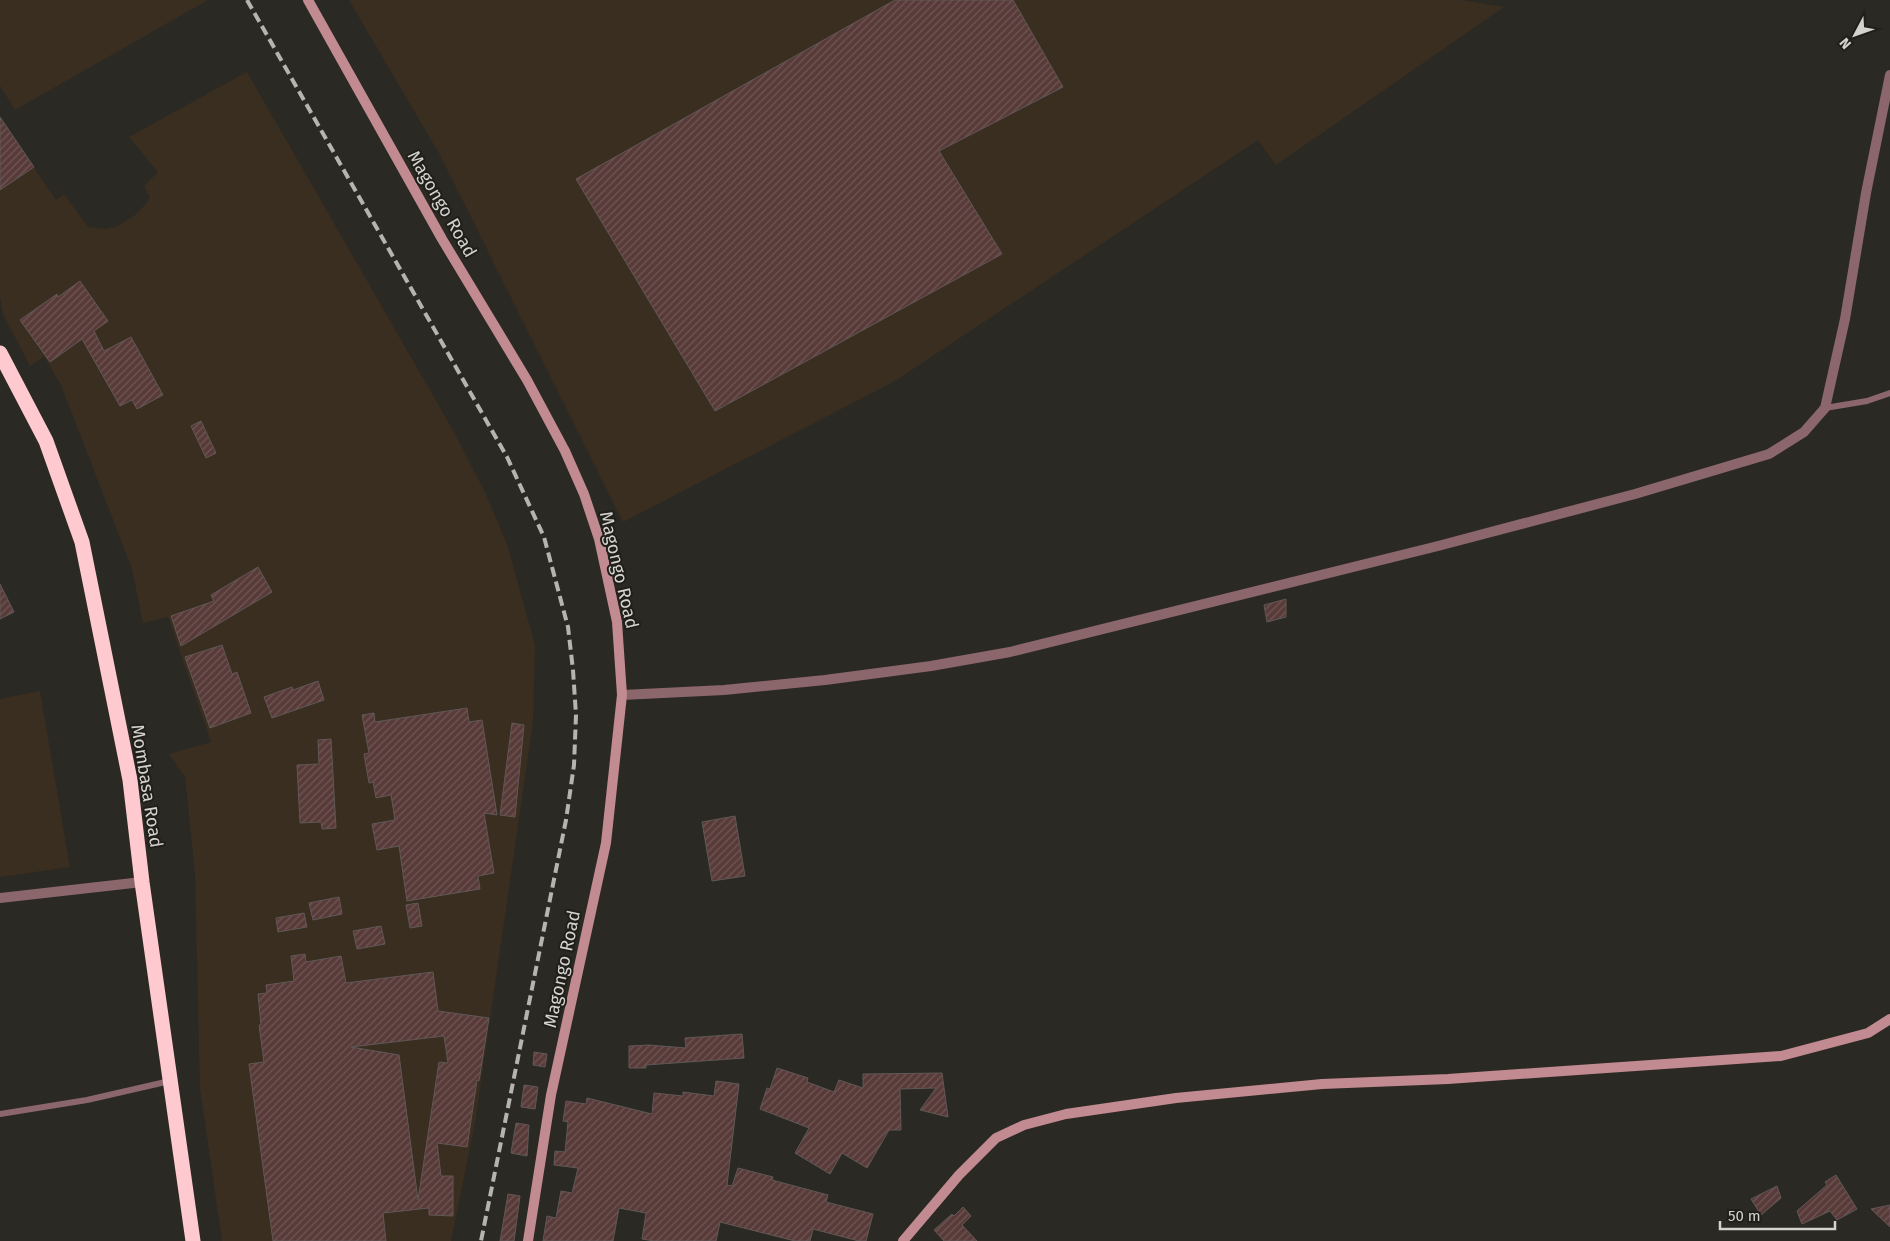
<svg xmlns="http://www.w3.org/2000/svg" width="1890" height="1241" font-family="'Fira Sans',sans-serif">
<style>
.industrial{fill:#3a2e20}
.building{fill:url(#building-hatch);stroke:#605857;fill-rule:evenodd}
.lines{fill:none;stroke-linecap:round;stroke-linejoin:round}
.lane{stroke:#8b676b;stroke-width:6}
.street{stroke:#8b676b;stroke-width:10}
.secondary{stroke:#c28a91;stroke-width:10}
.highway{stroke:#fec9cf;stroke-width:15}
.rail{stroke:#b6b4b0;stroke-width:4;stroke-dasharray:10 5;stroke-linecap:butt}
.labels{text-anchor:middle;stroke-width:4;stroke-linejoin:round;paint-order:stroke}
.street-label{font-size:18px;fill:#d5d3d0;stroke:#211f1a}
</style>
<defs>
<pattern id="building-hatch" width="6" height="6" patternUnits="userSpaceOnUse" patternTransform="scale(1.25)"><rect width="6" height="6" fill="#583b39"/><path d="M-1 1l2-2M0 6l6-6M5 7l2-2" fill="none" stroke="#6f5655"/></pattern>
</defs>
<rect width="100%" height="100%" fill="#2b2923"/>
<path class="industrial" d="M0,0H208L15,110L0,86Z
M349,0H1461L1504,7L1276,165L1258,140L895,381L623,522L440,155Z
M247,72L454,432L485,492L507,544L535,645L533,722L475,1123L451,1241H222L200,1088L195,872L185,777L169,754L211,742L168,617L143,623L132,569L61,385L44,356L30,366L3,314L0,297V117L56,200L64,194L88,227L105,229L116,227L134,216L145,205L150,197L144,186L158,172L129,137Z
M40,691L70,867L0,877V699Z"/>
<path class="building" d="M895,0H1013L1063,87L939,151L1002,254L715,411L576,179Z
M0,117L34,167L0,190Z
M80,281L108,321L94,331L104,351L131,337L163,395L137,409L132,400L120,406L82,339L50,362L20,320L57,294L58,297Z
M201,421L216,453L206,458L191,426Z
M258,567L272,592L181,646L171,616L214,601L211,595Z
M0,584L14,612L0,619Z
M1286,599V617L1267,622L1264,605Z
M222,645L232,674L237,672L251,713L210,728L185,657Z
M318,681L324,700L272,718L264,697L292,687L293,690Z
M467,708L469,722L482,720L497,815L484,813L494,873L478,876L480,889L407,901L399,846L377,850L372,824L395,820L391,795L376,798L373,782L369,783L364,754L369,753L362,715L374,713L375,722Z
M512,723L524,725L515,817L500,815Z
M331,739L336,828L322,829L321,822L300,823L297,765L319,764L318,740Z
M735,816L745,876L712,881L702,822Z
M339,897L342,914L313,920L309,903Z
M418,903L422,926L410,928L406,905Z
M304,913L307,927L278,932L276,918Z
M381,926L385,944L357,949L353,931Z
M305,954L306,962L341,956L346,983L433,972L438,1011L489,1018L479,1081L477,1080L467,1147L437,1143L441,1176H453V1216L429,1215V1208L383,1213L386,1241H273L249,1064L264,1062L259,1025H261L258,994L267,993L266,985L294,981L291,956ZM444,1036L448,1063L439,1062L418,1200L399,1055L351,1047Z
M742,1034L744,1058L646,1065V1068H629V1046L649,1045L686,1048L685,1038Z
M534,1052L547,1054L545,1067L533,1065Z
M777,1068L808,1078L807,1082L834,1092L839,1080L863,1088V1074L942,1073L948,1117L920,1110L936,1088L900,1089L901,1130H889L867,1168L842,1153L830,1174L795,1153L809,1128L760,1109L767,1088L770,1089Z
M716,1081L739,1084L727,1185L732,1186L738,1168L773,1177L772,1180L828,1195L826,1202L873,1214L866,1241H859L813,1229L810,1241H795L720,1222L716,1241H654L642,1239L646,1213L619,1208L613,1241H543L547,1216L556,1218L561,1191L572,1193L578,1168L554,1165L555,1151L565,1152L568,1122L563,1121L566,1101L586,1104L587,1098L652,1114L654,1093L683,1096V1092L714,1096Z
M524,1085L538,1087L535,1109L521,1107Z
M516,1123L529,1125L527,1156L511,1153Z
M1836,1175L1857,1209L1837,1220L1830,1211L1802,1224L1797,1211L1827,1185L1825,1182Z
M1777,1186L1781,1198L1761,1215L1751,1199Z
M508,1194L520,1196L514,1241H500Z
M1890,1205V1227L1871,1209Z
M963,1207L971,1216L962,1225L977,1241H944L934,1230L952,1214L954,1216Z"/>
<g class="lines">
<path class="lane" d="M1825,408L1867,401L1890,393
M0,1114L87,1100L170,1081"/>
<path class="street" d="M622,695L724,690L825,680L931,666L1010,652L1438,546L1635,494L1769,454L1804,432L1825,408L1845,319L1866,193L1890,75
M0,898L142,882"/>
<path class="secondary" d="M308,0L442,239L527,380L565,451L584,494L599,539L617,622L622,695L606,843L551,1095L528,1241
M903,1241L959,1175L996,1138L1024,1125L1066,1114L1176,1098L1322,1084L1448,1079L1781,1056L1868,1033L1890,1019"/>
<path class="highway" d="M0,353L46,441L82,542L130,780L142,882L193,1241"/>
<path class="rail" d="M247,0L507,457L544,537L568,627L573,670L576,715L574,765L566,820L481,1241"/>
</g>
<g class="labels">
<g class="street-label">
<text transform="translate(442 204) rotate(60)" y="6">Magongo Road</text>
<text transform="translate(619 570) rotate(77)" y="6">Magongo Road</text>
<text transform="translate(147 786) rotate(81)" y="6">Mombasa Road</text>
<text transform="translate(562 969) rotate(-78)" y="6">Magongo Road</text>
</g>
</g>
<g transform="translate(1855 35) rotate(229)" stroke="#211f1a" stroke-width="4" paint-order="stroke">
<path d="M0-4L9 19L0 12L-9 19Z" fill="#d5d3d0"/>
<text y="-8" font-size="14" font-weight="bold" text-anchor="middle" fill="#d5d3d0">N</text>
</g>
<path d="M1720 1221v8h115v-8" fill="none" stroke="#d5d3d0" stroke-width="2.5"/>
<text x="1728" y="1221" font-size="15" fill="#d5d3d0" stroke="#211f1a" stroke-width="4" paint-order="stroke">50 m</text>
</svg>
